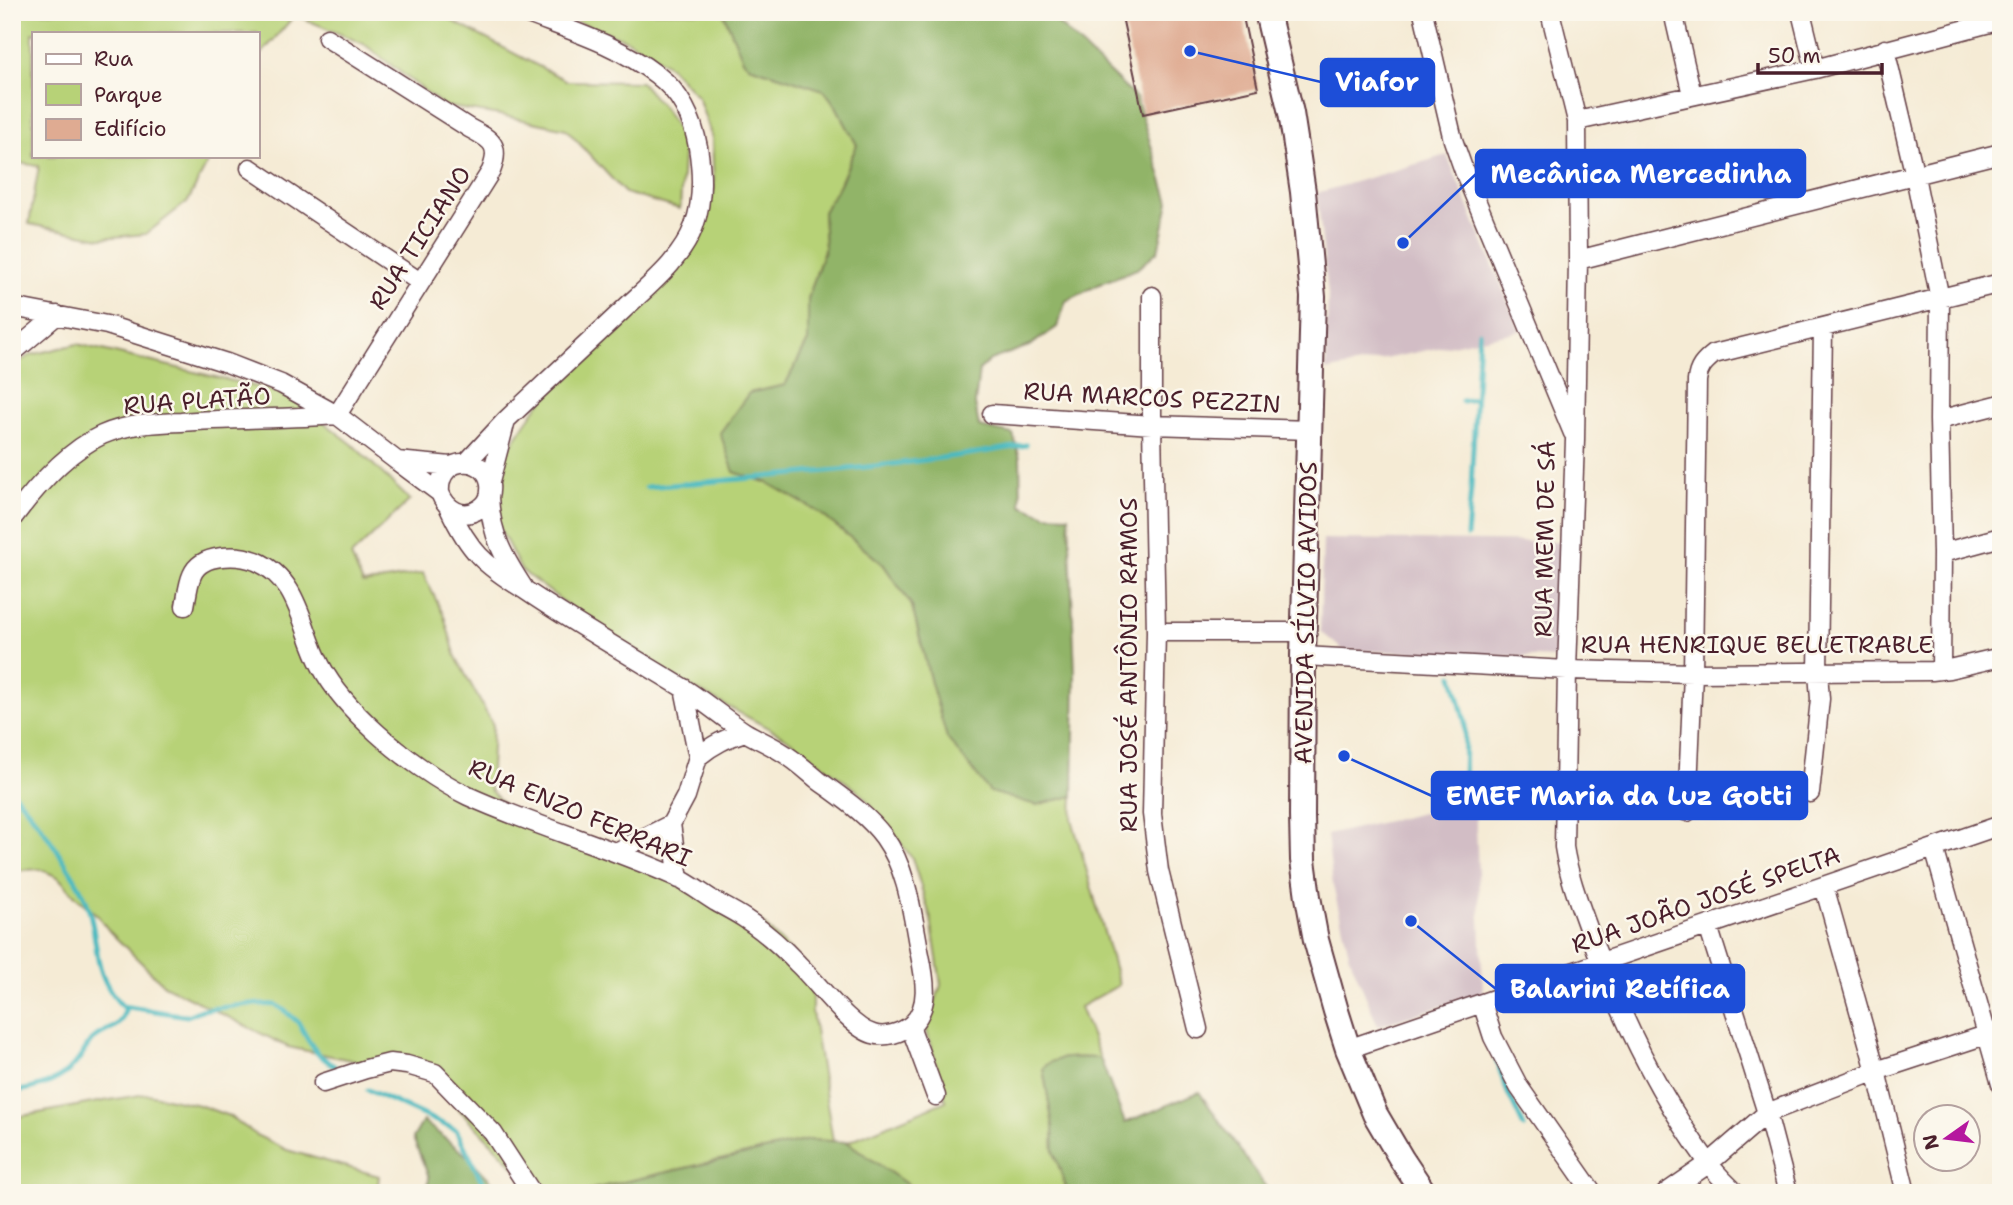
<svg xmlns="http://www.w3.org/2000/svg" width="2013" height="1205" font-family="'Shantell Sans',sans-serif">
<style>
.industrial{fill:#d2bdc5}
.green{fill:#b7d277;stroke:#807851;stroke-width:2}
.forest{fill:#91b468;stroke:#6e6a4a;stroke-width:2}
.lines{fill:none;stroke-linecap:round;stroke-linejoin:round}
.stream{stroke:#4bbac0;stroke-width:5}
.building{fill:#dfab92}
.minor-casing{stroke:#643e44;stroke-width:21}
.secondary-casing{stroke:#643e44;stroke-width:28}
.minor{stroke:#fff;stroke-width:18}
.secondary{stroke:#fff;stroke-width:24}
.labels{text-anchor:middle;stroke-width:5;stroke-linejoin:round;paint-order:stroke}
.street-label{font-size:24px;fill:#4a1f2b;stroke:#fbf7ec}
.leader{fill:none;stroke:#1d4ed8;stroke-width:2.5}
.callout-dot{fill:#1d4ed8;stroke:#fbf7ec;stroke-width:2.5}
.callout{fill:#1d4ed8;stroke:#1d4ed8;stroke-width:2.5}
.callout-label{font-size:26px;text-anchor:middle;font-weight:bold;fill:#fff}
</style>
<rect width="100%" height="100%" fill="#fbf7ec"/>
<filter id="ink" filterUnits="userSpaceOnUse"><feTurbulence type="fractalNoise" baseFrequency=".0143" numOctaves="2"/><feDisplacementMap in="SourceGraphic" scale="14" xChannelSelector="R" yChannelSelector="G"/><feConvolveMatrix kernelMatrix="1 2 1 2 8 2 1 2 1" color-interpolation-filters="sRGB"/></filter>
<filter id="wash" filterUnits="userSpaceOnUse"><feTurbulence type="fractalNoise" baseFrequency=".00686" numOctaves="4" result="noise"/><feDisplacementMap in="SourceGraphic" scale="28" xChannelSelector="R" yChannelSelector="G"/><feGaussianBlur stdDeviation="1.57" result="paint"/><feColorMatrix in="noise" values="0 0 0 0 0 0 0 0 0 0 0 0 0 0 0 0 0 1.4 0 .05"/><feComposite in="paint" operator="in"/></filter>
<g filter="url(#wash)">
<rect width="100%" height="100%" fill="#f5ebd5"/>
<path class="industrial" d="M1447,155L1520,331L1326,371L1328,294L1317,193Z
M1323,539L1561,542L1559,658L1343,650L1320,631Z
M1475,801L1483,993L1378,1026L1350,958L1333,885L1327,835Z"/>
<path class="green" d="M12,12H443L454,22L567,81L641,82L666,111L684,141L680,209L625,193L566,129L500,115L444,106L364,44L295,15L257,59V33H33V156H211L188,201L146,234L101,238L29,224L39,166L12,162Z
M551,12H723L749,66L824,90L836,106L857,145L840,184L823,212L825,247L808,299V341L785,386L749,393L735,472L768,483L820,513L883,564L912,606L931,683L1036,805L1073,796L1072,819L1119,985L1080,1007L1100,1058C1082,1058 1056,1054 1043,1068L1053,1126L1054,1152L1068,1193H919L847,1142L946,1101L926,1028L941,985L931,919L912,858L861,793L785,737L644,662L521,570L495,519L496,467L539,404L690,253L714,189L712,138L698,97L669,66L627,40Z
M77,344L287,394L352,444L410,500L351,556L363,584L423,573L444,616L456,657L493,725L490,790L519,820L712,888L761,922L812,972V1012L833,1141L808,1140L593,1189L584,1193H536L532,1185L427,1076L288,1047L164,985L110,932L97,915L77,898L58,877L40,869L12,871V548L15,544L12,540V366L31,355Z
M148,1094L199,1105L229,1116L258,1136L287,1150L379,1176L377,1193H12V1118C58,1110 102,1100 148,1094Z"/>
<path class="forest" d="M723,12H1046L1136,98L1169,202L1158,251L1137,269L1104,282L1066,301L1057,327L1029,346L990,360L979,370L975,404L979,427L1013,434L1020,458L1021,505L1046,515L1069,516L1075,675L1073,796L1036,805L990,792L947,738L931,683L912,606L883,564L820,513L768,483L734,472L720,433L749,393L785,385L808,341V299L825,247L823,212L840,184L857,145L836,106L824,90L749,66L743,60Z
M1100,1058L1125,1123L1199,1092L1270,1193H1068L1054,1152L1053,1126L1043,1068C1056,1054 1082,1058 1100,1058Z
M423,1121L466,1155L503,1193H428L429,1177L413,1138Z
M809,1140L847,1142L919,1193H620L593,1189Z"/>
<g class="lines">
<path class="stream" d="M1462,401L1475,399
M646,487C773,476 900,467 1026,445
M1467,536L1471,488L1479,332
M1453,676L1465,722L1464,796
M12,792C34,815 51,840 67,866C74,877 81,888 86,900C101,941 89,970 122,1006L187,1016L201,1010L251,1004L276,1005L284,1010L298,1022L308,1040L318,1054L334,1066
M1496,1059L1508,1093L1524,1127
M368,1090L456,1130L481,1179L491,1193
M12,1092C35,1089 62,1081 76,1063C82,1056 86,1047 92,1040C109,1025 119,1033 126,1007"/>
</g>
<g id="blocks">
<path class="building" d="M1121,12H1242L1258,89L1143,114Z"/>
</g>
</g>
<g filter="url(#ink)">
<use href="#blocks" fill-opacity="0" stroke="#643e44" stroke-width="2"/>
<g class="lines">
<g class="minor-casing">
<path id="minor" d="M1423,12L1453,140L1464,171L1573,433
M1550,12L1577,121L1578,260L1575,440L1567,670L1564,847C1569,879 1581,908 1592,939C1621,1017 1658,1094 1707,1161C1715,1173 1726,1183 1736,1193
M1673,12L1692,95
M1801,12L1815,69
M1885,49L1915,176L1940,299L1939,420L1942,553L1941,670
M1577,121L1815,69L2001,20
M250,168L420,282
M1578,260L2001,153
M1152,296V425L1156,632L1152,814L1159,871L1198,1029
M12,307L107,325L227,363L281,384L337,415L397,461
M12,353L57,315
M992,414L1152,425L1310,430
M506,420C545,383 584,347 623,310C649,285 681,261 694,226C703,202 702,172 698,147C693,119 680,92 657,75C617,44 569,30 523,12
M1939,420L2001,404
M467,462L506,420L490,482
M440,493C437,451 494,455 490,491C490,498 485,505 479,509C463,520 446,509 440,493L397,461L451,466
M449,508C469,551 484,565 525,590C504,558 491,536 489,497
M12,519C35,488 67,451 102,435C127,424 154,423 181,422C233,418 285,419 337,415L491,171C501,145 492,140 469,128L327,38
M1942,553L2001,537
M185,606C187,596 188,584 192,575C201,553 238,554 256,561C300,580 301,629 321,666C334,691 356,714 377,733C401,755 439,782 468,796C536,827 608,846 676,877C690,884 703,894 716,902C725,907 735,912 744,918C764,931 782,947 798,964C817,982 850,1028 873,1034C885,1038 901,1033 911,1025C932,1007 924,974 919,950C912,912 907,869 884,837C867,814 841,797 818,780C806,770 794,759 780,751C769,744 757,739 745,732C723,718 703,700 680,686C628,654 575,624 525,590
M1156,632H1304
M1303,656L1567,670L1693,673L1932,671L1949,669L2001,657
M684,688L698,757C713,744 727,738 745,732
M1810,793L1820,699L1818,672L1823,328
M1687,812L1693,673L1697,381C1698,368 1704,362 1714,354L2001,283
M671,824L686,796L698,757
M1934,848L2001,1084
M616,852L671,824L679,879
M1824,886L1876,1071L1906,1193
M1708,926L1767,1113L1788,1193
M1482,1003L1493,1037L1519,1087L1593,1193
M910,1026L936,1096
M1348,1049L2001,825
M323,1083L366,1069L390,1063L407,1065L435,1073L493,1133L532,1193
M1666,1193L1708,1164L1767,1113L1876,1071L2001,1030"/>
</g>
<g class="secondary-casing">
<path id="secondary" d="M1267,12L1291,113L1298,158L1303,192L1313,297L1303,656L1302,816L1303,860L1308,897L1316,940L1336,1011L1348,1049L1375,1114L1402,1160L1424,1193"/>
</g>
<use href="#minor" class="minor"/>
<use href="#secondary" class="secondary"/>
</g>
</g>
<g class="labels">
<g class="street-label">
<text transform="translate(420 238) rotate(-57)" y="8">RUA TICIANO</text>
<text transform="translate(1152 398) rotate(3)" y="8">RUA MARCOS PEZZIN</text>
<text transform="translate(197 401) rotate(-4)" y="8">RUA PLATÃO</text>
<text transform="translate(1545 539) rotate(-89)" y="8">RUA MEM DE SÁ</text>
<text transform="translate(1306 613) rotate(-89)" y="8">AVENIDA SÍLVIO AVIDOS</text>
<text x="1757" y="653">RUA HENRIQUE BELLETRABLE</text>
<text transform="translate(1129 665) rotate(-90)" y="8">RUA JOSÉ ANTÔNIO RAMOS</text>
<text transform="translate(580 813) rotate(23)" y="8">RUA ENZO FERRARI</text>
<text transform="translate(1706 900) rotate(-19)" y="8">RUA JOÃO JOSÉ SPELTA</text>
</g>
</g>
<path class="leader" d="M1190 51L1321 82M1403 243L1476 174M1344 756L1432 796M1411 921L1496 989"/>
<g class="callout-dot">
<circle cx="1190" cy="51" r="7"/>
<circle cx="1403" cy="243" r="7"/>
<circle cx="1344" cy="756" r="7"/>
<circle cx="1411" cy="921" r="7"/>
</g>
<g class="callout">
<rect x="1321" y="59" width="113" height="47" rx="7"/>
<rect x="1476" y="150" width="329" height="47" rx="7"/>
<rect x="1432" y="772" width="375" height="47" rx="7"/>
<rect x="1496" y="965" width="248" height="47" rx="7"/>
</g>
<g class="callout-label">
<text x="1377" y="91">Viafor</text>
<text x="1641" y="183">Mecânica Mercedinha</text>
<text x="1619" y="805">EMEF Maria da Luz Gotti</text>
<text x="1620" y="998">Balarini Retífica</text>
</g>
<rect width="2013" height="1205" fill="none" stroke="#fbf7ec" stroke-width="42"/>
<rect x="32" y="32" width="228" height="126" fill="#fbf7ec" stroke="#b4a19f" stroke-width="2"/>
<rect x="46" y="54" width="35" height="10" fill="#ffffff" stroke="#b4a19f" stroke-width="2"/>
<text x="94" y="66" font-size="21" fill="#4a1f2b">Rua</text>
<rect x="46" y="84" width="35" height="21" fill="#b7d277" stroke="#b4a19f" stroke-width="2"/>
<text x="94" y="102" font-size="21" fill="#4a1f2b">Parque</text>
<rect x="46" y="119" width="35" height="21" fill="#dfab92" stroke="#b4a19f" stroke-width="2"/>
<text x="94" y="136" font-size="21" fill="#4a1f2b">Edifício</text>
<g transform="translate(1947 1138) rotate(256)"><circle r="33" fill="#fbf7ec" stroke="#b4a19f" stroke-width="2"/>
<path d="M0-5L12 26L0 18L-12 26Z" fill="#b5179e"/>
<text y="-10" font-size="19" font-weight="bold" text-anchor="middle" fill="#4a1f2b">N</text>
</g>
<path d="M1758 63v10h124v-10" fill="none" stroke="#4a1f2b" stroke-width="3.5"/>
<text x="1768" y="63" font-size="21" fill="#4a1f2b" stroke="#fbf7ec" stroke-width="5" paint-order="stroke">50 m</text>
</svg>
